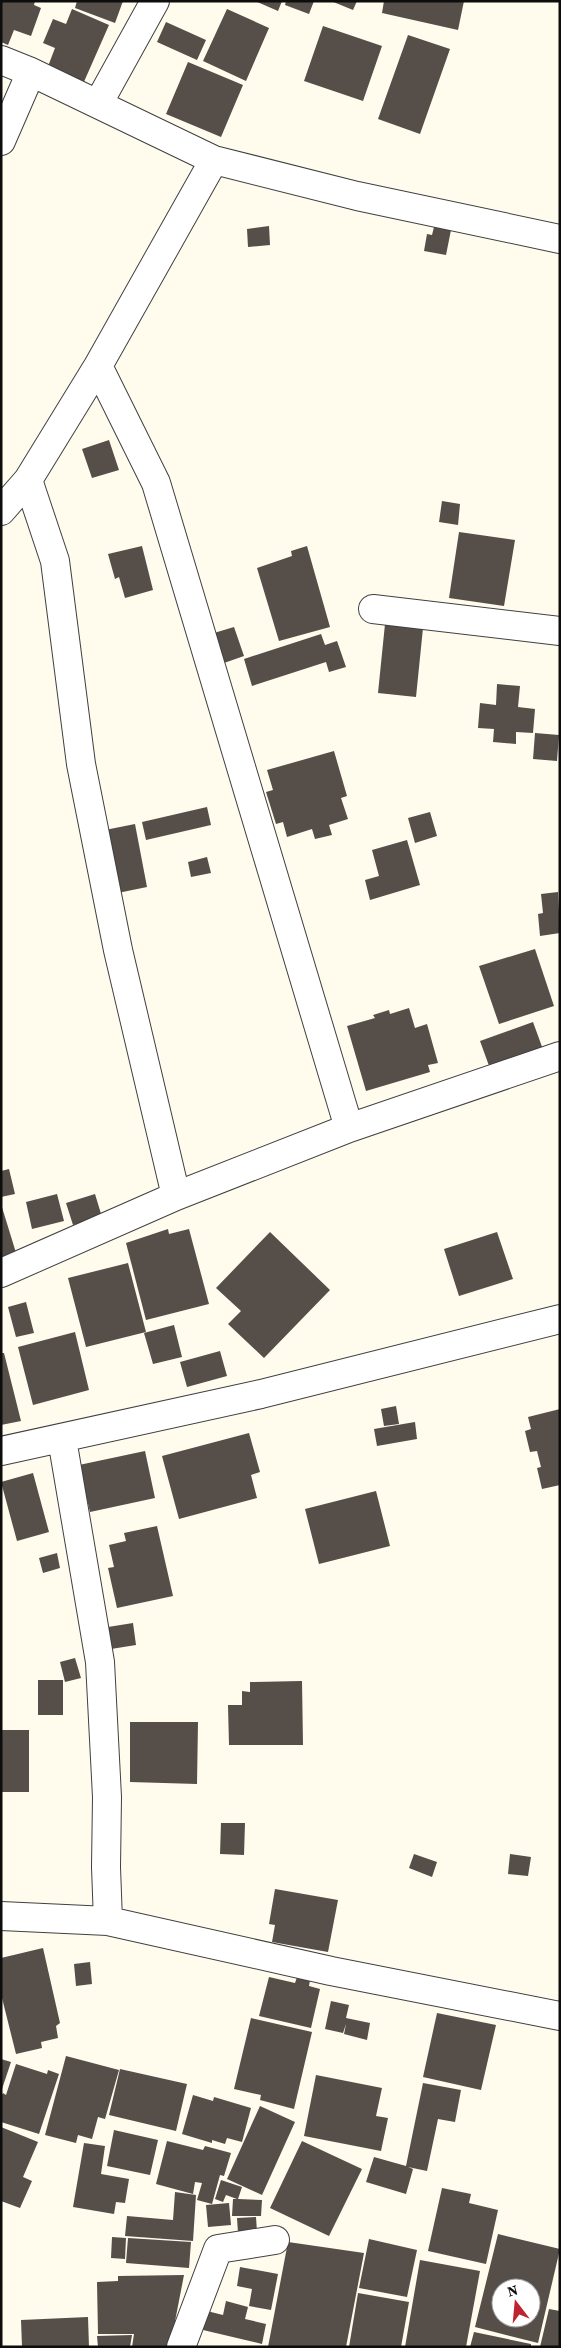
<svg xmlns="http://www.w3.org/2000/svg" width="561" height="2348" font-family="'Source Serif 4',serif">
<style>
.building{fill:#564e49;fill-rule:evenodd}
.lines{fill:none;stroke-linecap:round;stroke-linejoin:round}
.minor-casing{stroke:#404040;stroke-width:30}
.minor{stroke:#fff;stroke-width:28}
</style>
<rect width="100%" height="100%" fill="#fffbed"/>
<path class="building" d="M1,1H35L34,5L41,8L31,36L14,30L8,45L1,42Z
M77,1H123L115,23L75,8Z
M255,1H282L278,11Z
M286,1H314L309,14L285,5Z
M331,1H357L353,10Z
M384,1H464L458,30L382,13Z
M72,9L109,25L83,84L47,69L55,48L43,43L53,19L66,24Z
M227,9L269,28L246,81L203,61Z
M166,22L206,40L197,60L157,42Z
M323,26L382,46L363,101L304,81Z
M408,35L450,49L420,134L378,119Z
M188,62L243,85L221,137L166,114Z
M269,226L270,245L248,247L247,229Z
M434,227L451,230L446,255L424,251L427,234L432,235Z
M109,440L119,470L92,478L82,449Z
M442,501L460,504L458,525L439,522Z
M459,532L515,540L504,606L449,598Z
M142,546L153,590L125,598L119,577L115,579L108,554Z
M307,546L330,627L279,641L257,568L292,556L291,551Z
M385,624L423,628L416,697L378,693Z
M234,627L244,656L224,663L214,633Z
M321,634L325,645L337,641L346,667L329,672L326,662L252,686L244,659Z
M497,684L520,686L518,707L535,709L533,733L516,732V744L493,742L494,729L478,728L480,703L496,705Z
M535,733L559,735L557,761L533,759Z
M334,751L347,796L341,798L348,819L329,825L332,835L315,839L312,829L287,837L283,822L276,824L266,792L273,790L267,770Z
M207,807L211,825L146,840L142,822Z
M430,812L437,836L415,843L408,818Z
M135,824L147,887L108,895L95,832Z
M407,840L420,885L370,900L365,880L379,876L372,850Z
M207,857L211,873L191,877L188,862Z
M558,892L560,933L540,936L538,914L543,913L541,894Z
M535,949L554,1006L499,1024L479,966Z
M409,1008L415,1028L427,1024L438,1063L428,1065L430,1072L366,1091L347,1026L375,1018L373,1015L389,1010L390,1014Z
M533,1022L545,1055L492,1074L480,1041Z
M9,1169L15,1194L1,1197V1171Z
M57,1194L64,1221L32,1229L26,1202Z
M95,1194L102,1217L73,1225L66,1203Z
M1,1204L17,1256L1,1261Z
M168,1229L169,1234L189,1229L209,1304L146,1320L126,1243Z
M270,1232L330,1290L264,1358L228,1324L241,1311L216,1288Z
M497,1232L513,1279L459,1296L444,1249Z
M128,1263L146,1332L86,1347L68,1278Z
M26,1302L34,1333L16,1337L8,1307Z
M174,1325L182,1357L153,1364L144,1333Z
M75,1332L89,1390L33,1405L18,1347Z
M220,1351L227,1376L187,1387L180,1362Z
M1,1353H4L21,1421L1,1425Z
M396,1406L399,1424L384,1426L381,1409Z
M560,1409V1485L542,1489L537,1468L541,1467L537,1451L530,1452L525,1431L531,1429L528,1417Z
M415,1422L417,1439L377,1446L374,1429Z
M249,1433L260,1472L251,1475L257,1498L179,1519L162,1456Z
M145,1451L155,1498L90,1512L79,1465Z
M33,1473L49,1532L17,1541L1,1482Z
M376,1491L390,1546L319,1564L305,1509Z
M157,1526L173,1596L117,1608L108,1568L114,1567L109,1545L126,1541L124,1533Z
M57,1553L60,1568L43,1573L39,1558Z
M133,1623L136,1645L111,1649L108,1627Z
M75,1658L81,1678L65,1682L60,1662Z
M38,1680H63V1715H38Z
M302,1681L303,1745H229L228,1705H242V1691L250,1692V1682Z
M130,1722H198L197,1784L130,1782Z
M1,1730H29V1792H1Z
M221,1823H245L244,1855L220,1854Z
M414,1854L437,1862L432,1877L409,1868Z
M510,1854L531,1857L528,1876L508,1874Z
M275,1889L338,1900L328,1952L272,1942L275,1925L269,1924Z
M43,1948L60,2023L56,2026L58,2038L41,2042L42,2048L16,2054L1,1994V1958Z
M90,1962L92,1984L76,1986L74,1964Z
M269,1977L295,1983L297,1977L310,1980L309,1986L320,1989L311,2028L259,2016Z
M331,2001L349,2005L346,2018L370,2023L367,2040L344,2034L346,2024L343,2033L325,2029Z
M437,2013L496,2025L481,2090L423,2077Z
M251,2018L312,2032L294,2109L260,2100L261,2095L234,2089Z
M66,2056L119,2070L105,2119L98,2117L92,2139L78,2135L76,2143L45,2135Z
M1,2059L11,2062L2,2089H1Z
M16,2064L47,2074L48,2070L59,2074L39,2134L1,2122V2097L3,2093L6,2095Z
M120,2069L187,2084L176,2131L109,2115Z
M316,2075L382,2088L376,2116L388,2118L381,2151L304,2136Z
M423,2083L461,2090L455,2122L438,2119L427,2171L408,2167L413,2169L406,2194L366,2182L374,2157L406,2166Z
M193,2095L213,2101L214,2097L251,2108L242,2142L227,2138L225,2144L212,2140V2143L182,2134Z
M260,2106L295,2122L262,2195L227,2179Z
M1,2127L38,2142L23,2177L32,2181L20,2208L1,2201Z
M114,2130L158,2140L150,2175L107,2166Z
M167,2141L203,2150L205,2146L231,2153L224,2176L220,2175L212,2204L197,2200L202,2183L195,2182L193,2194L156,2184Z
M302,2141L362,2169L329,2236L270,2208Z
M84,2143L105,2146L101,2174L129,2179L125,2203L116,2202L114,2214L73,2207Z
M221,2180L242,2187L238,2199L262,2200L261,2216H232L233,2199H237L226,2195L223,2202L215,2199Z
M442,2188L471,2194L469,2203L498,2210L486,2264L428,2251Z
M175,2192L196,2195L193,2241L125,2236L127,2216L173,2220Z
M229,2203L231,2225L208,2227L206,2205Z
M256,2217L257,2232L238,2233L237,2218Z
M498,2234L560,2249L538,2343L475,2327ZM501,2288H531V2318H501Z
M112,2237L126,2238L125,2259L111,2258Z
M128,2238L191,2242L189,2268L126,2263Z
M369,2239L417,2250L407,2297L359,2288Z
M288,2242L364,2253L346,2347H268Z
M420,2260L480,2271L466,2347H405Z
M240,2267L278,2274L271,2310L249,2306L252,2289L237,2286Z
M184,2275L170,2347H132L134,2334H98L97,2282L118,2281V2276Z
M358,2293L409,2302L401,2347H349Z
M226,2301L248,2307L245,2319L266,2324L262,2344L203,2330L207,2311L223,2315Z
M549,2309L560,2311V2347H540Z
M88,2317L89,2347H22L21,2320Z
M474,2332L531,2344V2347H470Z
M132,2335L130,2347H98L97,2336Z"/>
<g class="lines">
<g class="minor-casing">
<path id="minor" d="M1,60L31,72L214,160L357,196L560,239
M98,104L155,1
M1,141L31,72
M98,366L156,483L349,1128
M28,480L55,561L81,764L118,950L176,1196
M1,511L28,480L98,366L214,160
M373,609L560,631
M1,1273L176,1196L349,1128L560,1056
M62,1439L100,1662L107,1797L106,1867L108,1921
M1,1451L261,1394L560,1319
M1,1916L108,1921L331,1971L560,2016
M181,2347L218,2249L275,2240"/>
</g>
<use href="#minor" class="minor"/>
</g>
<rect width="561" height="2348" fill="none" stroke="#0d0d0d" stroke-width="5"/>
<g transform="translate(516 2303) rotate(344)"><circle r="24" fill="#ffffff" stroke="#9e9e9e"/>
<path d="M0-4L9 19L0 12L-9 19Z" fill="#bd242f"/>
<text y="-8" font-size="14" font-weight="bold" text-anchor="middle" fill="#0d0d0d">N</text>
</g>
</svg>
